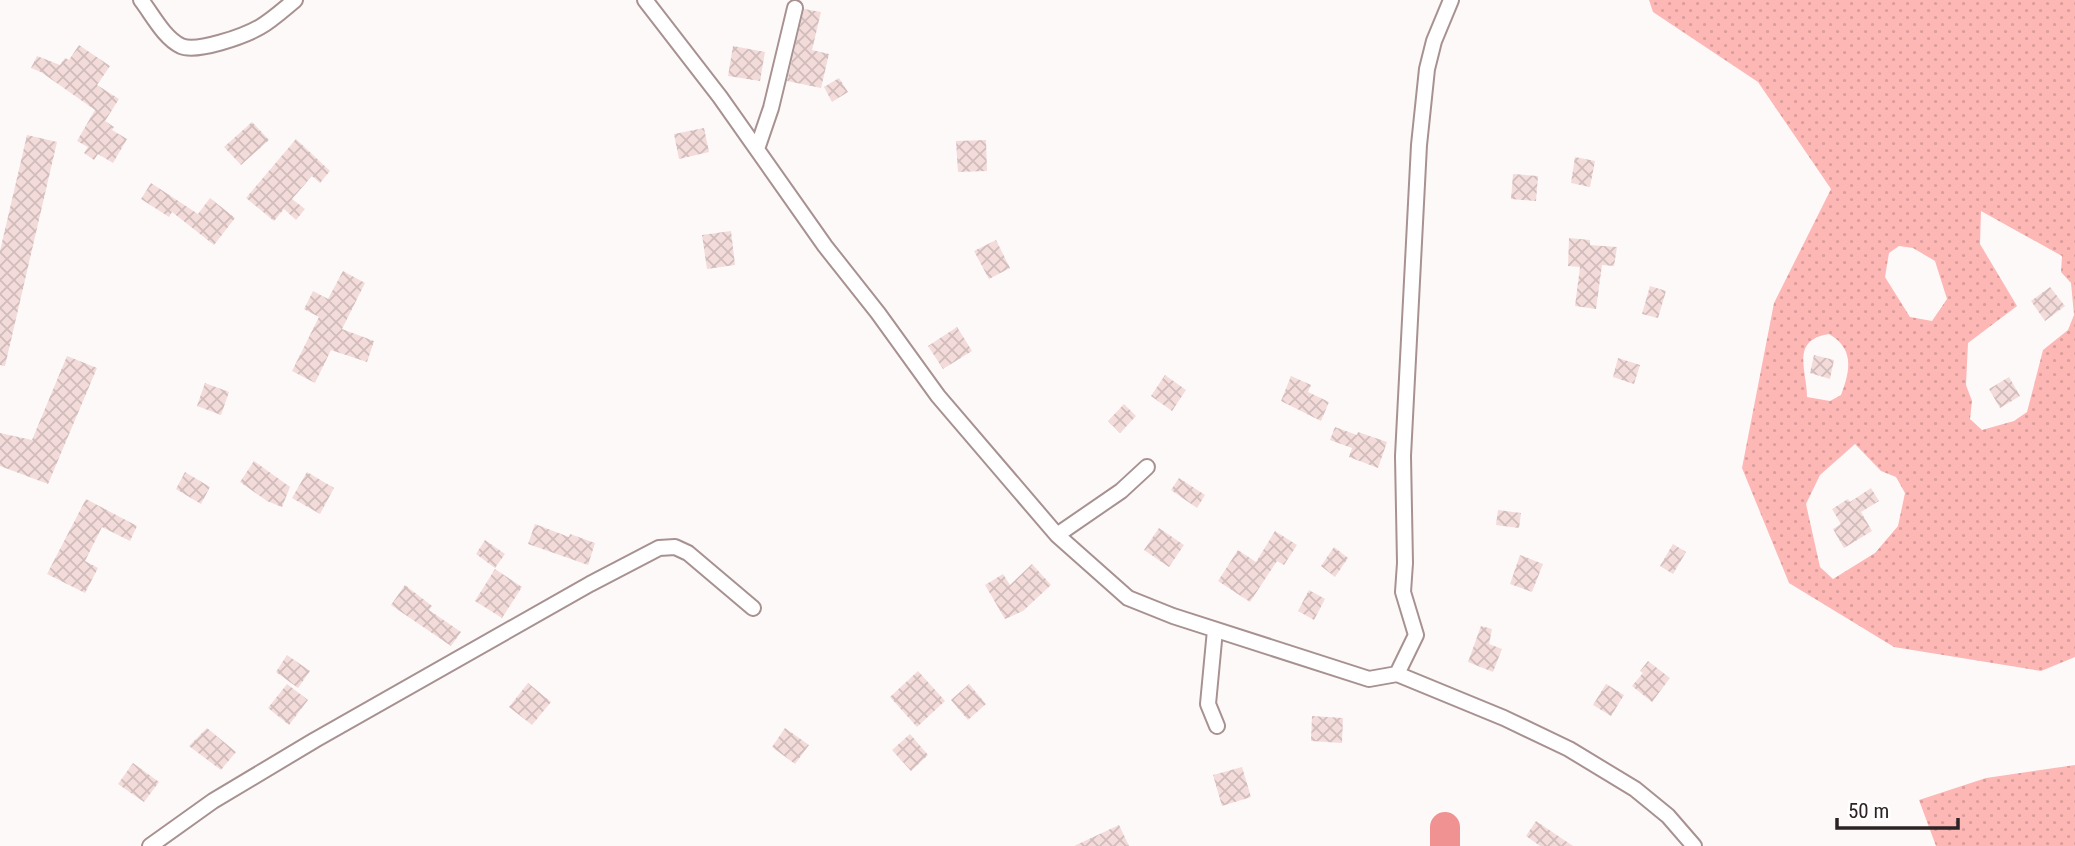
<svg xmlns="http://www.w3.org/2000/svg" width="2075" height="846" font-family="'Roboto Condensed',sans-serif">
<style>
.grass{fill:url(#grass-dots);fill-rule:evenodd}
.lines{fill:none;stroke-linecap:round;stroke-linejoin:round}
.river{stroke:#ef9291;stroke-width:30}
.building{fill:url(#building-cross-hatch)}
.minor-casing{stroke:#a79291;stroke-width:18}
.minor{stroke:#fff;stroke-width:14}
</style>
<defs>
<pattern id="grass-dots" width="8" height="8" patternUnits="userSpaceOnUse" patternTransform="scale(1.75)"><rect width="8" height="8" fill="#fdb7b5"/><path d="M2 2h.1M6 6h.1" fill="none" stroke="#d99d9c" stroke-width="1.8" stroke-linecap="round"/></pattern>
<pattern id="building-cross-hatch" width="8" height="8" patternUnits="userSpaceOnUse" patternTransform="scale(1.75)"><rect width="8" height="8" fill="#f3dbda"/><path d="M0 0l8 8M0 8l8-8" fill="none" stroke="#d0bcbb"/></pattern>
</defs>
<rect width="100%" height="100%" fill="#fef9f9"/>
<path class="grass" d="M1649,0H2075V657L2041,671L1894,647L1789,583L1742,468L1774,303L1831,189L1758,82L1653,12ZM1981,211L2062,256L2061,272L2071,283L2074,315L2068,330L2043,350L2027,412L2014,421L1982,430L1970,419L1972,401L1966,385L1968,343L2017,306L1980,244ZM1899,246L1913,248L1935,261L1947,299L1932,321L1910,317L1885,277L1889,253ZM1829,334C1855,349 1850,371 1841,395L1830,401L1807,397C1807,370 1790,340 1829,334ZM1855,444L1881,471L1896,477L1905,493L1898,526L1875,553L1833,579L1820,567L1806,504L1820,475Z
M2075,765V846H1936L1919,800L1986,778Z"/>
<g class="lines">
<path class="river" d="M1445,846V827"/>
</g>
<path class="building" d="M804,9L821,12L812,50L829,54L821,88L787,81Z
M79,45L110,66L97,85L119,99L105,121L114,127L112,130L127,139L113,163L98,154L94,160L84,153L88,147L77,141L95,110L41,72L31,68L37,56L60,65L65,58L69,60Z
M733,46L765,52L760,81L728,76Z
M839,78L848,92L832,102L824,87Z
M252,122L269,140L241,165L224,147Z
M704,128L709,152L679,159L674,134Z
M27,135L57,142L5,366L0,365V251Z
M296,139L330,171L320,183L312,176L292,199L305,209L296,220L284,209L274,221L246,198Z
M986,140L987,171L958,172L956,141Z
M1575,157L1595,161L1590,187L1571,183Z
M1513,174L1538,176L1536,201L1511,199Z
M151,183L198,214L210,198L235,218L214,245L172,212L169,217L141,199Z
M731,231L735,265L707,269L702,235Z
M1569,238L1590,240V245L1617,247L1614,266L1602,265L1596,309L1575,306L1580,267L1568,266Z
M996,240L1010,268L989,279L974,251Z
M343,271L365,283L342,329L374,341L367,362L331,350L315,383L292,371L319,317L304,309L313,291L328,299Z
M1650,286L1666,291L1658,318L1642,314Z
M2050,287L2065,306L2045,321L2031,301Z
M957,327L972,351L943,369L928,346Z
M1814,355L1834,360L1830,379L1810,373Z
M67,356L97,368L48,484L0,466V433L32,440Z
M1618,358L1640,365L1634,384L1613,377Z
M1165,375L1186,390L1172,411L1151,396Z
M1291,376L1311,385L1308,392L1329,402L1321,421L1281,401Z
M2009,377L2020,396L2000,408L1989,389Z
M205,383L229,392L221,415L197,406Z
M1124,404L1136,416L1120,433L1108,421Z
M1335,427L1357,435L1358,432L1387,442L1378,468L1349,457L1352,448L1330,440Z
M254,461L290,487L282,507L267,501L240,482Z
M185,472L210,487L201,504L176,489Z
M307,472L334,488L320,514L292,498Z
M1179,478L1205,495L1197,508L1171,490Z
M1871,488L1879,501L1861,512L1872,531L1844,548L1833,529L1841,524L1832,509L1848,499L1850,502Z
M86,499L137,526L130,541L102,527L85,561L98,568L85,593L47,574Z
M1498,510L1521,513L1519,528L1496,525Z
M535,524L569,537L570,534L595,543L588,565L528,544Z
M1159,528L1184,545L1169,567L1144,550Z
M1275,531L1297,545L1284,565L1277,561L1250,602L1218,581L1238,550L1256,562Z
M485,540L505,554L495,568L476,554Z
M1673,544L1686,552L1673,574L1660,566Z
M1334,547L1348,558L1335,577L1321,566Z
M1520,555L1543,564L1532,592L1510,584Z
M1032,564L1051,585L1023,611L1005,619L985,585L1003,574L1010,585Z
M495,569L522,587L502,618L475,601Z
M405,585L432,606L429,610L461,632L451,646L391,605Z
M1309,590L1325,599L1314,620L1298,611Z
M1481,626L1492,629L1489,644L1502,649L1493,672L1468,662Z
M287,655L310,671L298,688L276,672Z
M1648,661L1670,678L1652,702L1632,686L1643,673L1640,671Z
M918,671L945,701L917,727L890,697Z
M528,683L551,702L532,725L509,707Z
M287,684L308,700L289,725L268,708Z
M969,684L986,704L968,720L951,700Z
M1606,684L1624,695L1611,716L1593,705Z
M1312,716L1343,718L1342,743L1311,741Z
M207,728L236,752L221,770L189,746Z
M785,728L809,745L795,764L772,747Z
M910,734L928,755L911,771L892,750Z
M133,763L159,782L144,802L118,784Z
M1242,767L1251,797L1222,806L1213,775Z
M1536,821L1573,846H1540L1526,836Z
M1119,825L1129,846H1074Z"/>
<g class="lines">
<g class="minor-casing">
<path id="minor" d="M141,0C152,14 164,38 181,46C197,53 244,36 260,27C272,20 284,9 295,0
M645,0L720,97L825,246L878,313L938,396L1057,535L1128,598L1173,616L1369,679L1397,674L1504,718L1569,749L1635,789L1668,816L1694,846
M757,149L771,108L795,8
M1057,535L1121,491L1147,467
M1215,630L1208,704L1217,726
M1397,674L1416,635L1403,592L1405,563L1403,456L1419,145L1427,69L1434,41L1451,0
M150,846L213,801L315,740L590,584L659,548L675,547L688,553L753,608"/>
</g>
<use href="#minor" class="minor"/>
</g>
<path d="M1837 818v10h121v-10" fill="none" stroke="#2c2424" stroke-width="3.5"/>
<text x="1848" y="818" font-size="21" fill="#2c2424" stroke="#ffffff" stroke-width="5" paint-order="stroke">50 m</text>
</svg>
